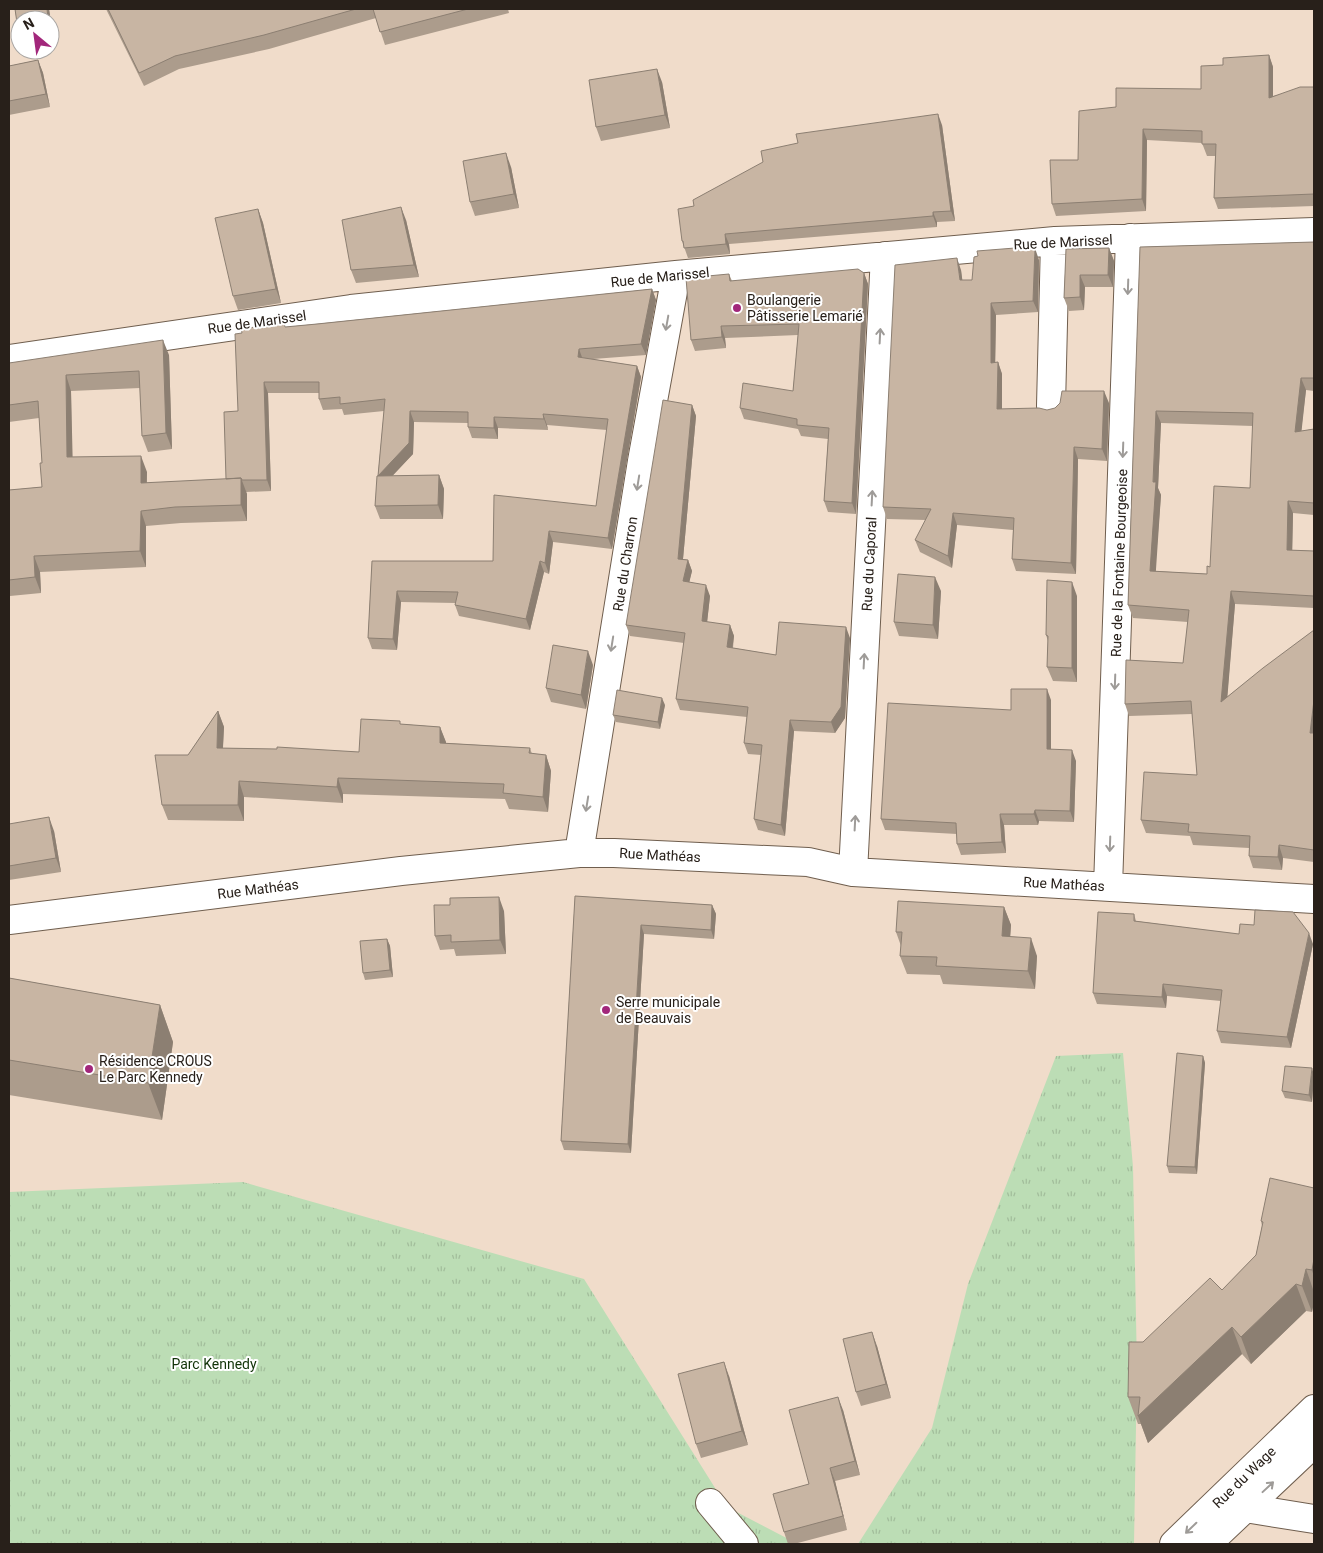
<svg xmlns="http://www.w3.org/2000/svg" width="1323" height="1553" font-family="Roboto,sans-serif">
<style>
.park{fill:url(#park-tufts)}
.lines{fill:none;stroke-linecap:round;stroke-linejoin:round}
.minor-casing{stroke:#6f5e4e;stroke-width:30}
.minor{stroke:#fff;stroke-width:28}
.wall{fill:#ac9c8c;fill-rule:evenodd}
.shaded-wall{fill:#8c7f72}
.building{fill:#c8b5a3;stroke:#8c7f72;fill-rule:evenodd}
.oneway{stroke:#9e9b98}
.poi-dot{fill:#a2277b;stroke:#fff;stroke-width:2}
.labels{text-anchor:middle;stroke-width:4;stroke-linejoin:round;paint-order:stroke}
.street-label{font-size:14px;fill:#28201a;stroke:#fff}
.poi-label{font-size:14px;fill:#28201a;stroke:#fff;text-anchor:start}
.park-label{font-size:14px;fill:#113308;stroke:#fff}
</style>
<defs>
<pattern id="park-tufts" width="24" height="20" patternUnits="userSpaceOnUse" patternTransform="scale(1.25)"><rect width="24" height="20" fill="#bcddb5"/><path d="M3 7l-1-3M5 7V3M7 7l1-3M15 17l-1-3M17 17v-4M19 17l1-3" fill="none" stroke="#a2bd9b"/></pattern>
</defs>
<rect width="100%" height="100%" fill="#f0dcca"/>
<path class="park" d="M1123,1053L1133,1167L1137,1368L1134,1544H858L932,1428L968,1284L1056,1056Z
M243,1182L584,1279L727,1507L798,1544H9V1192Z"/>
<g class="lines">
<g class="minor-casing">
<path id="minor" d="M9,359L351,309L676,275L1055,241L1314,232
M1051,406L1055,241
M579,853L642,461L676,275
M853,872L885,256
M1108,887L1130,238
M9,920L401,871L579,853H614L808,862L853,872L1314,899
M710,1503L744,1544
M1245,1508L1314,1519
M1174,1544L1314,1409
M1207,1544L1314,1443"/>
</g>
<use href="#minor" class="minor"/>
</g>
<path class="wall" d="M15,9H49L52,29L50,30V20H20V30L17,23Z
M106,9H508L509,13L385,45L376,18L269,49L179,69L144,86Z
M1269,55L1273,67V96L1314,87V206L1218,209L1214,198L1215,156H1207L1202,143L1147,140L1146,211L1056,216L1052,204L1078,160L1201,89L1223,65Z
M38,60L43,73L50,107L9,115V66Z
M662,82L670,128L601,141L596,127Z
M942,125L955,221L937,222V227L729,244L730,254L688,258L682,241L694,206Z
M511,167L519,208L475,216L470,202Z
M258,209L263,223L281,303L238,310L233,296Z
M406,220L419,277L356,283L351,270Z
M1314,242V391L1306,390L1301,431L1314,429V515L1293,513L1292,550L1314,551V608L1235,604L1227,697L1314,630V862L1283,858L1282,870L1253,868L1249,856V848L1193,845L1190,836L1146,833L1141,820L1197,775L1192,714L1129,716L1125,704L1183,663L1188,622L1133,618L1128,605L1140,247ZM1161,423L1253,426L1250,488L1207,574L1155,571L1161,495L1158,488Z
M1109,248L1114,261L1113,287H1085L1084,310L1069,311L1064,298L1066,249Z
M1039,260L1038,312L996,315L995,363L998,362L1002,374V409L1047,410L1109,403L1107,461L1078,459L1076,574L1016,571L1012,559L1013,530L957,525L952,568L920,552L915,540L926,520L887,519L883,507L961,270L962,280H972Z
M864,273L868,284L856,514L828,512L824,501L828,439L801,436L798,429L744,419L740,408L793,391L798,335L725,338L726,348L695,351L691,340L729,274L732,281Z
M652,289L656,300L646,355L593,359L637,366L641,377L612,549L553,542L549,574L544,572L530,630L459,616L455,605L456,603L401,602L397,650L372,649L368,638L372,561H493L596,506L607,430L547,425L548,430L498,428V439L472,438L468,427V423L414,422L413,454L392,476L439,475L444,489L443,519H380L375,506L384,411L344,415L342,409L323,410L319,399V393H268L271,491L246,492L247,494V521L181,523L146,526V567L40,572L41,593L10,596L9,592V490L42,487V463L39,418L9,422V363L169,355L172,449L148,452L142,436L140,388L71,391L72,457L147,472V483L226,479L238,411L286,327Z
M692,405L696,416L683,559L688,560L692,571L689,582L710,596L707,622L730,625L734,636L733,648L776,655L850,638L845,718L835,733L794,731L785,836L758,830L754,819L761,755L748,754L744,743L747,717L680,710L676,699L684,643L630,636L626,625Z
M941,591L938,639L899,636L894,622Z
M1077,596V682L1053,681L1047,667L1048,641L1046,635Z
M593,665L586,709L551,702L546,688Z
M1051,700V749L1076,761L1074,822L1039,821L1038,825H1004L1006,853L961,855L957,844V834L885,830L881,819L1011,710Z
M665,705L660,729L616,722L613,715Z
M218,711L224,727L223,748L359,752L401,724L440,727L446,743L530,748L532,754L546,755L551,771L548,812L509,809L505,799L343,794V803L244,797V821L168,820L162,805L188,755Z
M9,824L54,831L61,872L9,880Z
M575,896L712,905L716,914L714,939L644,934L631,1153L564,1150L561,1141Z
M1004,907L1011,925L1010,937L1037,956L1035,989L943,984L940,975L907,974L900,956L901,946L896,932Z
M504,911L506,954L456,956L454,949L440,950L435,936Z
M1134,914L1136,921L1313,944L1291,1048L1221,1043L1217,1031L1221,1001L1167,996L1166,1008L1097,1004L1093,993Z
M387,939L390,946L393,977L365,980L363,973Z
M9,978L160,1005L173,1042L162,1120L9,1095Z
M1203,1056L1205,1063L1197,1174L1169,1173L1167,1166Z
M1314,1075L1312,1102L1285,1098L1282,1091Z
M1314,1188V1302L1312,1312L1306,1311L1251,1364L1242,1354L1148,1443L1141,1424H1138L1128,1397L1143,1342L1222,1290L1256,1255L1262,1226L1261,1221Z
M877,1346L891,1398L861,1406L856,1392Z
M729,1376L748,1445L701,1458L696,1444Z
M843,1410L860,1475L835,1481L847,1530L794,1544H788L784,1532L809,1484Z"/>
<path class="shaded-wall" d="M47,9H49L52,29L50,23V20H49L48,18Z
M1269,55L1273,67V110L1269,98Z
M38,60L43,73L50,107L46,94Z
M657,69L662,82L670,128L665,115Z
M938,114L942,125L955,221L951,211Z
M1143,129L1147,140L1146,211L1142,199Z
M506,153L511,167L519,208L514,194Z
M401,207L406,220L419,277L414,265Z
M258,209L263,223L281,303L276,289Z
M933,212L937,222V227L933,216Z
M725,234L729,244L730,254L726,244Z
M1035,248L1039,260L1038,312L1033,301Z
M1109,248L1114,261L1113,287L1108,275Z
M957,258L961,270L964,292L960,280Z
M864,273L868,284L856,514L852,503Z
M1080,275L1085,287L1084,310L1080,297Z
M652,289L656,300L646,355L641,344Z
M991,303L996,315L995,375L991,363Z
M721,326L725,338L726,348L722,337Z
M163,340L169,355L172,449L166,433Z
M579,349L583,360L578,357Z
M998,362L1002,374V421L997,409Z
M637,366L641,377L612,549L608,538Z
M66,375L71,391L73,473L67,457Z
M1301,378L1306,390L1300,445L1295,432Z
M264,382L268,393L271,491L267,480Z
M1104,391L1109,403L1107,461L1102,449Z
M692,405L696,416L682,570L678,559Z
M410,411L414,422L413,454L382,487L378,476Z
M1156,411L1161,423L1158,488L1161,495L1155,584L1150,571Z
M543,414L547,425L548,430L544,419Z
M494,417L498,428V439L494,428Z
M1074,447L1078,459L1076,574L1071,563Z
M141,456L147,472L146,499L141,483Z
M439,475L444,489L443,519L438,505Z
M241,478L247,494V521L241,505Z
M1288,501L1293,513L1292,563L1287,550Z
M141,511L146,526V567L140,551Z
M953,513L957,525L952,568L948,556Z
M549,531L553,542L549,574L545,563Z
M34,556L40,572L41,593L35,577Z
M688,560L692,571L687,592L683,581Z
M540,561L544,572L530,630L526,619Z
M935,577L941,591L938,639L933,625Z
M1072,582L1077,596V682L1072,668Z
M706,585L710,596L706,632L702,621Z
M397,591L401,602L397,650L393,639Z
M1231,591L1235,604L1226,714L1221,702Z
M730,625L734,636L731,658L727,647Z
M846,627L850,638L845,718L835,733L831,722Z
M588,651L593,665L586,709L581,695Z
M1047,689L1051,700V761L1047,749Z
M662,698L665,705L660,729L658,722Z
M1314,700V744L1310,733Z
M218,711L224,727L222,763L217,748Z
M790,720L794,731L785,836L781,825Z
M440,727L446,742L445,759L440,743Z
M1072,750L1076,761L1074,822L1070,811Z
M546,755L551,771L548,812L543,797Z
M338,778L343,794V803L337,787Z
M239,781L244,797V821L238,805Z
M1035,810L1039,821L1038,825L1034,814Z
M1000,814L1004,825L1006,853L1002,842Z
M49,817L54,831L61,872L56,858Z
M1279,845L1283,858L1282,870L1278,857Z
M499,897L504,911L506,954L500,940Z
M712,905L716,914L714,939L711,930Z
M1004,907L1011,925L1009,955L1002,936Z
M641,925L644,934L631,1153L628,1144Z
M1309,933L1313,944L1291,1048L1287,1037Z
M1031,938L1037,956L1035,989L1028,971Z
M387,939L390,946L393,977L390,970Z
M1163,984L1167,996L1166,1008L1162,997Z
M160,1005L173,1042L162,1120L148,1083Z
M1203,1056L1205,1063L1197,1174L1195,1167Z
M1312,1068L1314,1075V1078L1312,1102L1309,1095Z
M1314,1259V1277L1312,1270Z
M1306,1269L1314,1292V1302L1312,1312L1302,1286Z
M1296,1284L1306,1311L1251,1364L1241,1337Z
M1232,1327L1242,1354L1148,1443L1138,1416Z
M872,1332L877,1346L891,1398L886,1384Z
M724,1362L729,1376L748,1445L742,1431Z
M838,1397L843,1410L860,1475L855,1461Z
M830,1468L835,1481L847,1530L843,1516Z"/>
<path class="building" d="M15,9H47L48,18L34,20H20V22L17,23Z
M108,9H356L264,35L175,56L139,73Z
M373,9H468L380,32Z
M1269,55V98L1300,87H1314V194L1214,198L1216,144H1202V131L1143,129L1142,199L1052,204L1050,160H1078L1079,111L1116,107V88L1201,89V66L1223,65V58Z
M38,60L46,94L9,101V66Z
M657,69L665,115L596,127L589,80Z
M938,114L951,211L933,212V216L725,234L726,244L684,248L683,241H682L678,209L694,206L693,200L763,162L761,151L798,143L796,134Z
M506,153L514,194L470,202L463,161Z
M401,207L414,265L351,270L342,220Z
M258,209L276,289L233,296L215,218Z
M1314,242V378H1301L1295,432L1314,429V503L1288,501L1287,550L1314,551V596L1231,591L1221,702L1263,668L1314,630V700L1310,733H1314V850L1279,845L1278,857L1249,856L1250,836L1188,832L1189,824L1141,820L1144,772L1197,775L1191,701L1125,704L1126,660L1183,663L1189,610L1128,605L1140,247ZM1156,411L1253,413L1250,488L1214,486L1210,567L1207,566V574L1150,571L1156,482H1153Z
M1015,248H1035L1033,301L991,303V363L998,362L997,409L1039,408L1047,410L1055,408L1060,403L1062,391H1104L1102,449L1074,447L1071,563L1012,559L1014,518L953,513L948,556L915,540L931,509L883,507L895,265L957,258L960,280H972L974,257L978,256L977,251Z
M1109,248L1108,275H1080V297L1064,298L1066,249Z
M858,269L864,273L852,503L824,501L829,428L797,425V419L740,408L743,383L793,391L799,324L721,326L722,337L691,340L686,278L729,274L730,281Z
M652,289L641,344L579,349L578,357L637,366L608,538L549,531L545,563L540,561L526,619L455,605L458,592L397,591L393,639L368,638L372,561H493L494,495L596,506L608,419L543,414L544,419L494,417V428L468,427V412L410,411L409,443L378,476L385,399L340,404V397L319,399V382H264L267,480H242L241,478L226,479L224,412L238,411L235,334L242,333L241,329L284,323L285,327L317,324Z
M163,340L166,433L142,436L139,371L66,375L67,457L141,456V483L241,478V505L175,507L141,511L140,551L34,556L35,577L9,580V490L42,487L40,463H42L38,401L9,405V363Z
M663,400L692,405L678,559L688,560L683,581L706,585L702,621L730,625L727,647L776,655L779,622L846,627L841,707L831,722L790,720L781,825L754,819L762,745L744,743L748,707L676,699L685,633L626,625Z
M439,475L438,505L375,506L377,476Z
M898,574L935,577L933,625L894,622Z
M1047,580L1072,582V668L1047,667L1048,636L1046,635Z
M553,645L588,651L581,695L546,688Z
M1011,689H1047V749L1072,750L1070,811L1035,810L1034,814H1000L1002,842L957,844L956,823L881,819L888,703L1011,710Z
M617,690L662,698L658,722L613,715Z
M218,711L217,748L277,749V747L359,752L361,719L400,721V724L440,727V743L530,748L529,753L546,755L543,797L503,793L504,784L338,778L337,787L239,781L238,805H162L155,755H188Z
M49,817L56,858L9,866V824Z
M575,896L712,905L711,930L641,925L628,1144L561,1141Z
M499,897L500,940L451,942V935L435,936L434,905H450V898Z
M898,901L1004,907L1002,936L1031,938L1028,971L936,966L937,957L900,956L902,932H896Z
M1255,910L1293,912L1309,933L1287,1037L1217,1031L1222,990L1163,984L1162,997L1093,993L1098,912L1134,914V921L1239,934L1240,924L1254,925Z
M387,939L390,970L363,973L360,941Z
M9,978L160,1005L148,1083L9,1060Z
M1177,1053L1203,1056L1195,1167L1167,1166Z
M1285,1066L1312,1068L1309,1095L1282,1091Z
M1270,1178L1314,1188V1259L1312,1270L1306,1269L1302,1286L1296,1284L1241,1337L1232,1327L1138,1416L1140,1397H1128L1129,1342H1143L1210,1278L1222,1290L1256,1255L1263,1222L1261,1221Z
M872,1332L886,1384L856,1392L843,1339Z
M724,1362L742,1431L696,1444L678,1374Z
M838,1397L855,1461L830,1468L843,1516L784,1532L773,1494L809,1484L789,1410Z"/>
<defs><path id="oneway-shaft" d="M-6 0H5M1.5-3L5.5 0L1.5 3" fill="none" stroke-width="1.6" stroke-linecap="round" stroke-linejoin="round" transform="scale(1.25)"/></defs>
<g class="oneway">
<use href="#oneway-shaft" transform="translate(1128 287) rotate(92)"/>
<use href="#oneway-shaft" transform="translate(667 323) rotate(100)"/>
<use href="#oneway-shaft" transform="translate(880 336) rotate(-87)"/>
<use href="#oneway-shaft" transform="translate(1123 450) rotate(92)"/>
<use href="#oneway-shaft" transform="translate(638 483) rotate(99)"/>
<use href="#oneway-shaft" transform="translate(872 498) rotate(-87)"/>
<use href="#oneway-shaft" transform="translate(612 644) rotate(99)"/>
<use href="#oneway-shaft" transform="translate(864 661) rotate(-87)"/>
<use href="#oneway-shaft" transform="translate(1115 682) rotate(92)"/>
<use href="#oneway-shaft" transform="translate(587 804) rotate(99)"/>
<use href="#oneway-shaft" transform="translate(855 823) rotate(-87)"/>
<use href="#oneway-shaft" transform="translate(1110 844) rotate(92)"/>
<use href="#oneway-shaft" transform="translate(1268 1487) rotate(-43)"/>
<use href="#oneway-shaft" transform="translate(1191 1528) rotate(136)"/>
</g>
<g class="poi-dot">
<circle cx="737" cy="308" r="5"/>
<circle cx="606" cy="1010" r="5"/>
<circle cx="89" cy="1069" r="5"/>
</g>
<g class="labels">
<g class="street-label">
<text transform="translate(1063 242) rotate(-3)" y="5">Rue de Marissel</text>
<text transform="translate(660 277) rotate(-6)" y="5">Rue de Marissel</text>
<text transform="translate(257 322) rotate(-8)" y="5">Rue de Marissel</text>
<text transform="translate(1119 563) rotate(-88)" y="5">Rue de la Fontaine Bourgeoise</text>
<text transform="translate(625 564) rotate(-81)" y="5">Rue du Charron</text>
<text transform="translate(869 564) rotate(-87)" y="5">Rue du Caporal</text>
<text transform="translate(660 855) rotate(3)" y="5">Rue Mathéas</text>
<text transform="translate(1064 884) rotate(3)" y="5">Rue Mathéas</text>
<text transform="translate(258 889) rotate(-7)" y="5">Rue Mathéas</text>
<text transform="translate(1244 1477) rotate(-44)" y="5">Rue du Wage</text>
</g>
<g class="poi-label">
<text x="747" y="305">Boulangerie<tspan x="747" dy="16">Pâtisserie Lemarié</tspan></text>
<text x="616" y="1007">Serre municipale<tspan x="616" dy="16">de Beauvais</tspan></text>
<text x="99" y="1066">Résidence CROUS<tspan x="99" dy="16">Le Parc Kennedy</tspan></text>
</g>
<g class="park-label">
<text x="214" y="1369">Parc Kennedy</text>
</g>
</g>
<rect width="1323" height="1553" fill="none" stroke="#28201a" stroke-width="20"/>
<g transform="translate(35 35) rotate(331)"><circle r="24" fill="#ffffff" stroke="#a9a6a3"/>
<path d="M0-4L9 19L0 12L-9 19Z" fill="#a2277b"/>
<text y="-8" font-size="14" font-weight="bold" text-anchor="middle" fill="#28201a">N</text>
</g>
</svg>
